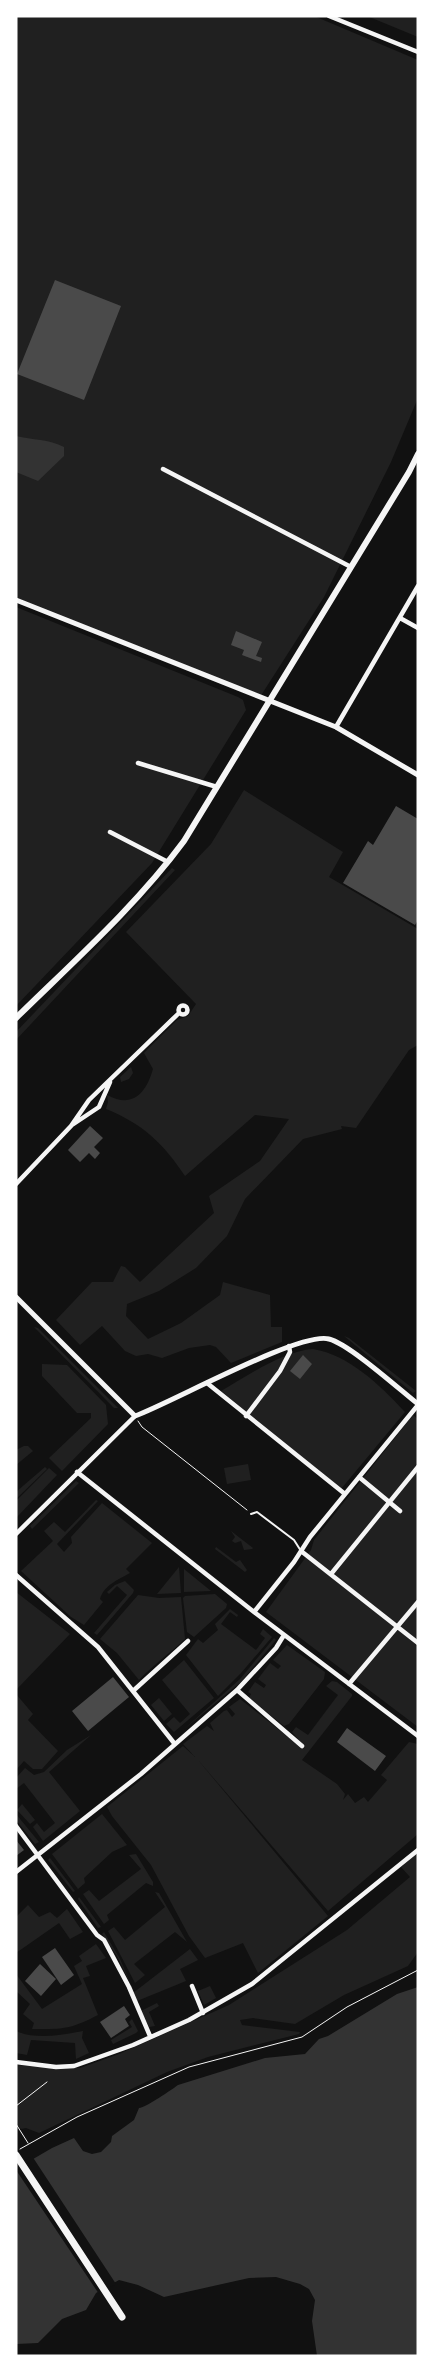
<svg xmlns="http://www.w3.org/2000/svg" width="434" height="2372" font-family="'Noto Sans',sans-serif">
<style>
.green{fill:#202020}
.water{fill:#333}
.pier{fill:#111}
.building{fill:#4a4a4a}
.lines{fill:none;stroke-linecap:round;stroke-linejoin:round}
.path{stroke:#f5f5f5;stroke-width:1}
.service{stroke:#f5f5f5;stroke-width:2}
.minor{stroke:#f5f5f5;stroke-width:4.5}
.tertiary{stroke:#f5f5f5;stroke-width:5}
.secondary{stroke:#f5f5f5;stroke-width:6}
.trunk{stroke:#f5f5f5;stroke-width:7}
</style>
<rect width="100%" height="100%" fill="#111"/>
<path class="green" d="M16,16H314L418,60V398L391,462L324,597L260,697L16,601Z
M367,16H418V37Z
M16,607L238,697L243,700L246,710L152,863L16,1006Z
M244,790L343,852L329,877L418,929V1045L409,1050L356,1128L341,1126L342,1129L303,1139L245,1199L227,1236L196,1268L159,1291L127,1304L126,1316L148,1339L181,1323L220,1295L223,1282L270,1295L271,1327H282V1342L231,1363L216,1347L210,1345L189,1348L162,1358L148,1354L136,1356L125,1351L102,1326L80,1345L56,1320L92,1282H113L121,1266L125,1267L140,1282L214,1213L209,1196L260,1161L289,1119L255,1115L185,1176C163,1143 143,1124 106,1109L108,1102L107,1095C133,1109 146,1093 153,1069L144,1053L177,1020L188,1016L196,1004L126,932L211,844Z
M172,868L175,870L16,1040V1032Z
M131,1067L133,1073L129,1079L121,1082L120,1077Z
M34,1327L38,1328L118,1408H114Z
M344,1336L349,1338L416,1391L413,1393Z
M313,1349C349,1355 380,1385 405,1412L341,1489L221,1391C247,1376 283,1351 313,1349Z
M42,1364L67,1365L106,1405L108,1424L62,1471L49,1458L91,1418V1413H77L42,1376Z
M413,1415L418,1419V1727L266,1612L311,1550L314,1540Z
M24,1446H28L33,1451L16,1465V1450Z
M248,1464L251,1480L227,1484L224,1468Z
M45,1467L47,1469L16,1499V1492Z
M49,1468L57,1475L16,1518V1501Z
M76,1481L79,1483L32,1529L30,1526Z
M96,1500L98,1501L57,1544L64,1552L72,1543L71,1537L102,1503L152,1543L126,1569L130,1573C118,1580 104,1585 100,1599L103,1602L84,1625L71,1617L21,1571L53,1541L44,1531L54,1522L65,1532Z
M231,1531L253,1548L252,1549L244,1550L241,1541L235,1543L232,1541L235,1537Z
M216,1547L236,1562L240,1560L247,1570L245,1572L215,1549Z
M179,1567L181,1593L157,1594Z
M184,1569L211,1591L184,1592Z
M125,1581L134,1590L133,1593L97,1635L94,1633L127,1595L117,1586L109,1594L107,1592L115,1585Z
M16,1592L70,1634L16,1690Z
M215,1594L227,1604L226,1608L194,1637L187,1632L183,1598L185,1596Z
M138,1595L159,1598L181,1597L185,1639C169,1654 153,1665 139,1680L117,1653L100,1639Z
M230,1609L238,1615L237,1617L230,1612L221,1624L256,1650L265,1638L260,1634L263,1629L272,1637L241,1673L218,1696L186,1655L198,1639L203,1643L218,1630L215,1624Z
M274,1638L276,1640L241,1682L183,1730L240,1679Z
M287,1645L325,1672L324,1679L289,1724L284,1726L249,1698L251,1694L248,1692L255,1682L264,1688L266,1685L258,1679L270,1663L278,1669L281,1666L273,1660Z
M184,1660L214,1698L174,1732L166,1724L174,1717L180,1723L190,1714L162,1680Z
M332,1681L337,1682L352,1694V1696L302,1760L337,1784L345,1794L343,1800L348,1794L355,1803L364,1797L368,1802L387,1780L381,1775L409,1742L418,1744V1834L328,1911L198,1760L328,1916L258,1973L243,1943L205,1958L189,1936L151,1865L112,1816L107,1807L183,1746L195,1757L183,1744L207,1726L214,1731L210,1723L224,1711L227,1710L232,1717L235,1714L229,1707L240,1699L301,1747L303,1745L292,1732L296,1727L308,1735L338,1695L326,1686Z
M16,1694L33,1714L28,1720L58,1751L42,1769H33L24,1761L16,1770Z
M159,1698L172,1714L164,1721L151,1705Z
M91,1735L49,1772L80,1811L43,1841L33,1827L37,1823L44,1832L55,1823L24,1783L16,1789V1778L25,1768L34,1775L44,1772L67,1750Z
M22,1804L35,1820L30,1824L17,1810Z
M16,1814L39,1842L35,1844L16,1820Z
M102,1814L127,1845L112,1852L84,1878L85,1883L78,1889L52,1854Z
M418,1852V1952L408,1966L344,1995L295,2024L253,2018L240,2020L242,2025L300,2032L299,2034L208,2057L167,2072L39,2133L26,2128L21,2129L16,2124V2065L80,2068L119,2054L229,2005L347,1930L410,1877L401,1867Z
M136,1854L153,1882V1886L146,1883L107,1915L109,1920L104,1924L83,1894L89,1890L99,1901L141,1869L129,1855Z
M50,1858L75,1891L73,1892L48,1860Z
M155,1892L159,1893L187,1942L175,1932L134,1964L145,1975L135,1983L108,1931L114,1927L125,1940L165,1907Z
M79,1897L101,1927L98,1928L78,1899Z
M28,1905L39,1917L50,1912L57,1918L67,1909L83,1932L70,1939L59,1923L16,1953V1917Z
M104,1932L120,1959L132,1987L117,1956L102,1934Z
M96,1944L106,1958L86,1966L90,1976L83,1978L98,2015C69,2030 63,2029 32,2029L34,2023L23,2014L30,2004L16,1991V1974L42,2009L82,1984L74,1966L82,1961L79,1956Z
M190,1949L198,1960L180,1969L186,1981L137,2001L133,1993Z
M210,1986L216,1998L204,2005L198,1991Z
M157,2003L159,2006L149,2012L155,2026L149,2027L141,2011Z
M132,2019L138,2031L136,2033L113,2044L111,2040L132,2027L129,2022Z
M16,2031C36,2040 62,2035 83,2031L82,2038L89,2053L76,2059L75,2043L31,2040L27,2055L16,2053Z"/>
<path class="water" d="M16,436C32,440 49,439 64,447V456L38,481L16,472Z
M418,1987V2356H317L312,2321L315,2300L309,2289L300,2284L276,2277L249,2278L164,2297L138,2285L119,2280L96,2293L86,2310L62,2319L38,2343L16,2344V2169L52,2148L74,2138L83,2151L92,2154L101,2152L111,2142L112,2136L134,2120L139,2108C147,2107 171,2090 178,2085L265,2058L305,2054L319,2039L328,2036L397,1994Z"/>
<path class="pier" d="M32,2156L116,2284L99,2294L16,2170V2166Z"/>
<path class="building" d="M55,280L121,306L84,400L17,374Z
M236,631L262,642L256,656L262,658L261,662L242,655L244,650L231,645Z
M396,806L418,819V920L415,925L343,883L368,841L373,845Z
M90,1126L103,1138L94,1147L100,1153L95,1159L89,1153L80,1162L68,1150Z
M303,1355L312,1364L300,1379L290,1371Z
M113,1677L129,1697L88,1731L72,1711Z
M347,1728L386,1756L375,1771L337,1742Z
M16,1840L24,1850L16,1856Z
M55,1948L74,1975L61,1985L42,1957Z
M40,1964L56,1979L41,1996L25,1981Z
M124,2006L130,2015L125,2019L129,2026L111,2038L100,2022Z"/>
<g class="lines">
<path class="path" d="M138,1421L142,1427L247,1510
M16,2106L47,2082
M16,2124L28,2143
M20,2149L77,2117L189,2067L302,2037L347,2007L418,1970"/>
<path class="service" d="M251,1514L257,1512L294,1540L301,1551"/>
<path class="minor" d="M329,16L418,52
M163,469L351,567
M400,618L418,628
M336,727L418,586
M138,763L217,787
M110,832L168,862
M178.5 1010a4.5 4.5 0 1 1 9 0a4.5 4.5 0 1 1-9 0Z
M72,1125L99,1107L110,1082
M16,1184L71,1126L89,1100L179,1013
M207,1383L345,1494
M246,1416L280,1371L290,1352L289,1346
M77,1472L254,1612L418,1736
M359,1477L400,1511
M16,1534L135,1416
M301,1551L418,1643
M331,1574L418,1467
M16,1575L98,1647L174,1743
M254,1612L294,1562L310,1537L418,1405
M349,1684L418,1602
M237,1690L302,1746
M133,1691L188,1641
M16,1826L97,1935L104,1940L129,1987L150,2036
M16,1872L141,1774L237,1690L276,1648L284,1635
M192,1986L203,2013
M16,2062L56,2067L74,2066L133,2045L189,2020L252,1984L418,1850"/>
<path class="tertiary" d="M16,600L336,727L418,775
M16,1297L135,1416C171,1403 300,1331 329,1339C349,1344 399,1389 418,1404"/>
<path class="secondary" d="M16,1018C73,962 136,906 184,841L409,472L418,454"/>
<path class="trunk" d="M16,2155L122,2317"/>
</g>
<rect width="434" height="2372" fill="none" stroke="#ffffff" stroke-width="35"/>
</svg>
